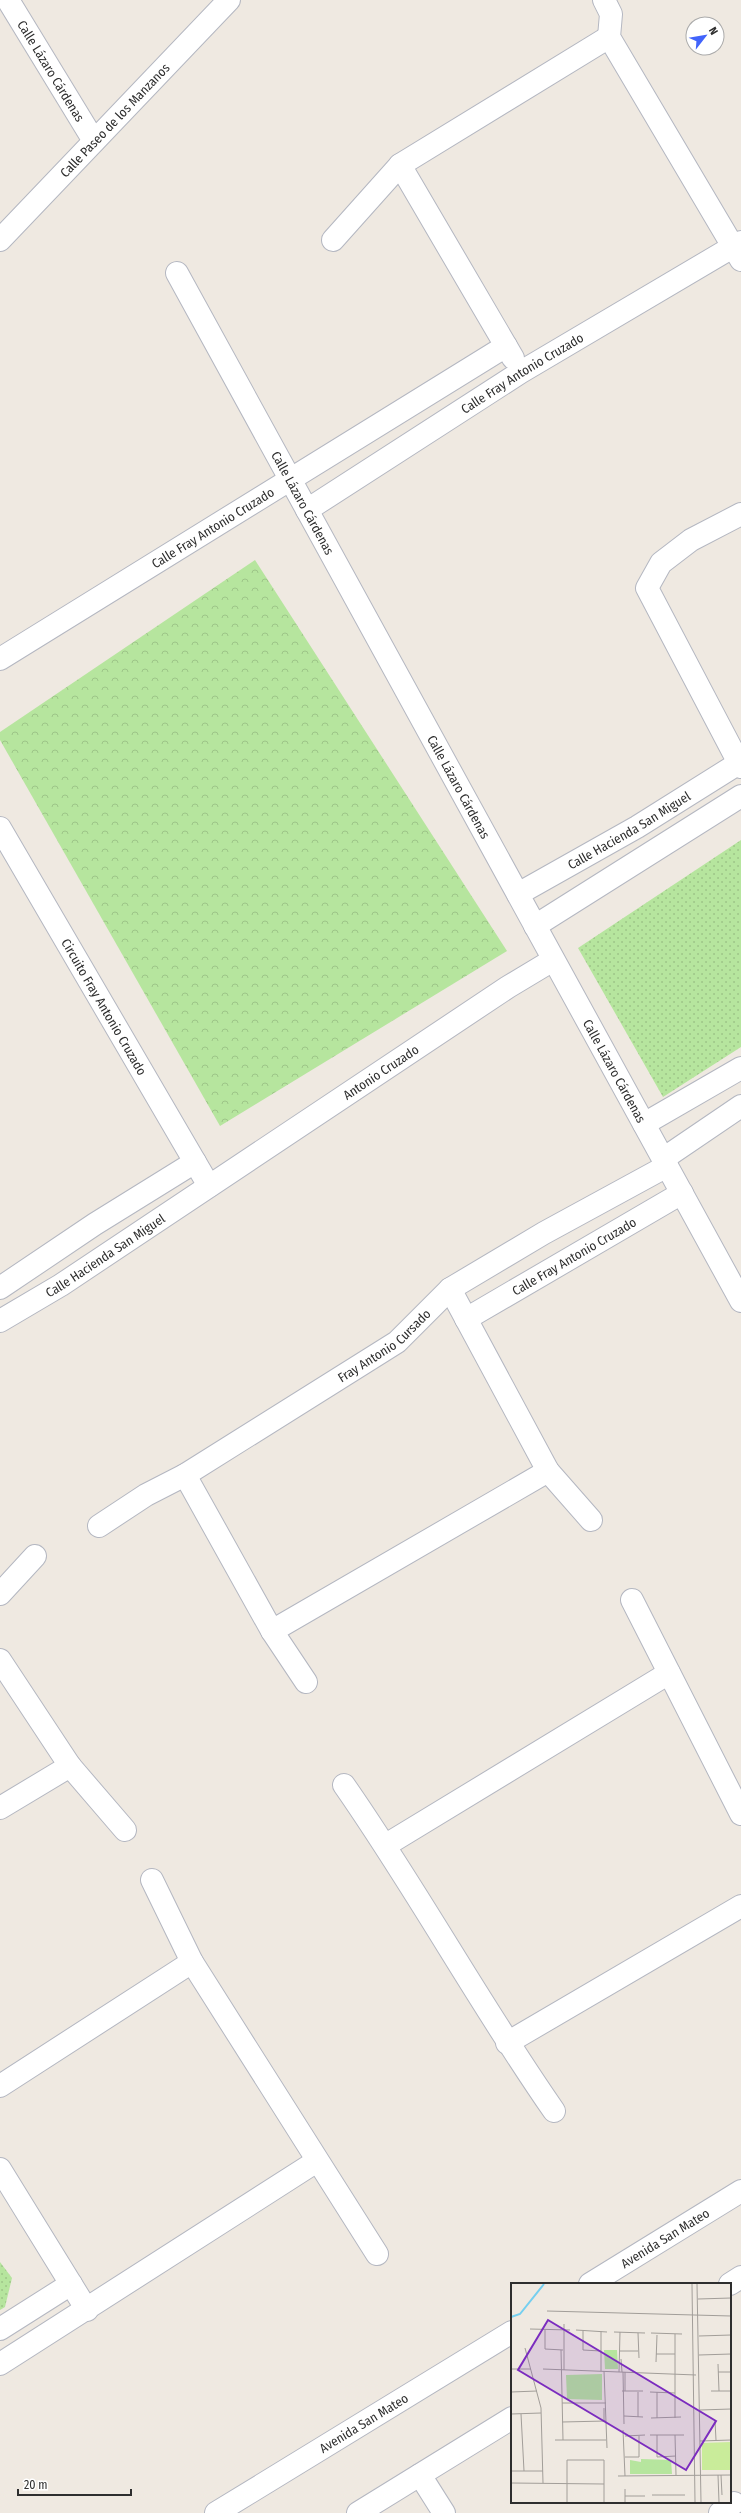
<svg xmlns="http://www.w3.org/2000/svg" width="741" height="2513" font-family="'Fira Sans Condensed',sans-serif">
<style>
.grass{fill:url(#grass-dots)}
.park{fill:url(#park-crowns)}
.lines{fill:none;stroke-linecap:round;stroke-linejoin:round}
.minor-casing{stroke:#b4b7c1;stroke-width:24}
.tertiary-casing{stroke:#b4b7c1;stroke-width:24}
.minor{stroke:#fff;stroke-width:22}
.tertiary{stroke:#fff;stroke-width:22}
.labels{text-anchor:middle;stroke-width:3;stroke-linejoin:round;paint-order:stroke}
.street-label{font-size:13px;fill:#2e2e2e;stroke:#fff}
.inset-river{fill:none;stroke:#75cff0;stroke-width:2}
.inset-road{fill:none;stroke:#a29e99;stroke-width:1}
.view{fill:#7b2cbf;fill-opacity:0.15;stroke:#7b2cbf;stroke-width:2}
.inset-edge{fill:none;stroke:#2e2e2e;stroke-width:2}
</style>
<defs>
<pattern id="grass-dots" width="8" height="8" patternUnits="userSpaceOnUse"><rect width="8" height="8" fill="#b6e59e"/><path d="M2 2h.1M6 6h.1" fill="none" stroke="#9dc588" stroke-width="1.8" stroke-linecap="round"/></pattern>
<pattern id="park-crowns" width="20" height="18" patternUnits="userSpaceOnUse"><rect width="20" height="18" fill="#b6e59e"/><path d="M2 6a3 3 0 1 1 6 0M12 15a3 3 0 1 1 6 0" fill="none" stroke="#9dc588"/></pattern>
</defs>
<rect width="100%" height="100%" fill="#efe9e1"/>
<path class="grass" d="M741,840V1047L663,1097L578,948Z
M0,2262L12,2278L5,2307L0,2310Z"/>
<path class="park" d="M255,560L507,951L220,1126L0,740V732Z"/>
<g class="lines">
<g class="minor-casing">
<g id="minor">
<path id="s1" d="M8,0L94,141"/>
<path d="M604,0L611,14L609,37L741,260"/>
<path id="s2" d="M0,240L229,0"/>
<path d="M333,240L400,165"/>
<path id="s3" d="M177,273L741,1301"/>
<path d="M513,358L400,165L609,37"/>
<path id="s4" d="M307,510L521,372L741,242"/>
<path d="M741,514L691,540L661,563L647,588L741,767"/>
<path id="s5" d="M0,659L506,346"/>
<path id="s6" d="M0,828L209,1186"/>
<path id="s7" d="M518,894L637,827L739,763"/>
<path d="M535,926L741,796"/>
<path d="M644,1124L741,1068"/>
<path d="M663,1159L741,1106"/>
<path d="M0,1288L95,1224L195,1162"/>
<path d="M450,1289L548,1471L591,1520"/>
<path id="s8" d="M466,1319L682,1193"/>
<path id="s9" d="M0,1321L61,1285L508,987L553,960"/>
<path d="M185,1475L272,1631L306,1682"/>
<path id="s10" d="M99,1526L146,1495L185,1475L397,1342L450,1289L544,1233L667,1166"/>
<path d="M0,1594L35,1556"/>
<path d="M632,1600L741,1814"/>
<path d="M272,1631L548,1471"/>
<path d="M0,1660L70,1766L125,1830"/>
<path d="M344,1785C418,1891 480,2005 554,2111"/>
<path d="M0,1808L70,1766"/>
<path d="M386,1845L669,1673"/>
<path d="M152,1880L192,1962L377,2254"/>
<path d="M507,2043L741,1906"/>
<path d="M0,2086L192,1962"/>
<path d="M0,2169L87,2310"/>
<path d="M0,2329L71,2284"/>
<path d="M0,2364L317,2161"/>
<path d="M420,2475L444,2513"/>
<path d="M720,2513L734,2503"/>
</g>
</g>
<g class="tertiary-casing">
<g id="tertiary">
<path id="s11" d="M590,2284L741,2191"/>
<path d="M730,2284L741,2277"/>
<path id="s12" d="M216,2513L512,2332"/>
<path d="M358,2513L512,2418"/>
</g>
</g>
<use href="#minor" class="minor"/>
<use href="#tertiary" class="tertiary"/>
</g>
<g class="labels">
<g class="street-label">
<text dy="5" stroke="none"><textPath href="#s1" startOffset="83">Calle Lázaro Cárdenas</textPath></text>
<text dy="5" stroke="none"><textPath href="#s2" startOffset="166">Calle Paseo de los Manzanos</textPath></text>
<text dy="5" stroke="none"><textPath href="#s4" startOffset="255">Calle Fray Antonio Cruzado</textPath></text>
<text dy="5" stroke="none"><textPath href="#s3" startOffset="262">Calle Lázaro Cárdenas</textPath></text>
<text dy="5" stroke="none"><textPath href="#s5" startOffset="250">Calle Fray Antonio Cruzado</textPath></text>
<text dy="5" stroke="none"><textPath href="#s3" startOffset="586">Calle Lázaro Cárdenas</textPath></text>
<text dy="5" stroke="none"><textPath href="#s7" startOffset="128">Calle Hacienda San Miguel</textPath></text>
<text dy="5" stroke="none"><textPath href="#s6" startOffset="207">Circuito Fray Antonio Cruzado</textPath></text>
<text dy="5" stroke="none"><textPath href="#s3" startOffset="910">Calle Lázaro Cárdenas</textPath></text>
<text dy="5" stroke="none"><textPath href="#s9" startOffset="455">Antonio Cruzado</textPath></text>
<text dy="5" stroke="none"><textPath href="#s9" startOffset="124">Calle Hacienda San Miguel</textPath></text>
<text dy="5" stroke="none"><textPath href="#s8" startOffset="125">Calle Fray Antonio Cruzado</textPath></text>
<text dy="5" stroke="none"><textPath href="#s10" startOffset="338">Fray Antonio Cursado</textPath></text>
<text dy="5" stroke="none"><textPath href="#s11" startOffset="88">Avenida San Mateo</textPath></text>
<text dy="5" stroke="none"><textPath href="#s12" startOffset="173">Avenida San Mateo</textPath></text>
</g>
</g>
<g transform="translate(511 2283)">
<rect width="220" height="220" fill="#efe9e1"/>
<path d="M93,67H106L107,86H94ZM130,176L160,177L161,191H119V177L130,179Z" fill="#b6e59e"/>
<path d="M91,91V117L56,116L55,92Z" fill="#b6e59e"/>
<path d="M220,159V187H191V160Z" fill="#c9ec9a"/>
<path class="inset-river" d="M0,34L9,31L33,1"/>
<path class="inset-road" d="M181,1L184,219M186,1L190,219M187,16L220,15M36,28L220,33M53,41V87M19,46L59,47M34,47V66L52,67M65,47L96,49M72,48V67L90,68M90,48V88M103,49L134,50M127,50L128,75M140,50L171,51M164,51V135M188,53L220,52M14,65L30,125L32,200M50,67L52,157M108,68H127M145,71H164M188,72L220,71M110,76L111,89M145,79L146,52M207,81L208,108M0,86H20M32,86L185,92M93,88L96,165M108,89L109,49M112,89L113,141M207,89H220M111,108H132M114,108V89M200,108H220M0,109L26,108M139,109L164,110M146,109V135M51,120H95M93,125V138M189,127L220,126M0,131L30,130M10,131L13,188M113,133L132,134M127,134V109M140,135L170,134M204,138L205,157M51,139L95,138M112,147L114,193M139,152H173M146,152V174L165,173M164,152L165,192M114,153L134,152M44,157H95M189,158L220,157M114,174H128V153M0,188H32M207,192L208,219M210,192L211,212M107,193L220,192M0,200L93,201M114,206V219M141,212H174M114,213H134M56,219V177H93V219"/>
<path class="view" d="M37,37L205,138L175,187L7,87Z"/>
<rect width="220" height="220" class="inset-edge"/>
</g>
<g transform="translate(705 36) rotate(59)"><circle r="19" fill="#ffffff" stroke="#ababab"/>
<path d="M0-3L7 15L0 10L-7 15Z" fill="#4264fb"/>
<text y="-6" font-size="11" font-weight="bold" text-anchor="middle" fill="#2e2e2e">N</text>
</g>
<path d="M18 2489v6h113v-6" fill="none" stroke="#2e2e2e" stroke-width="2"/>
<text x="24" y="2489" font-size="12" fill="#2e2e2e" stroke="#ffffff" stroke-width="3" paint-order="stroke">20 m</text>
</svg>
